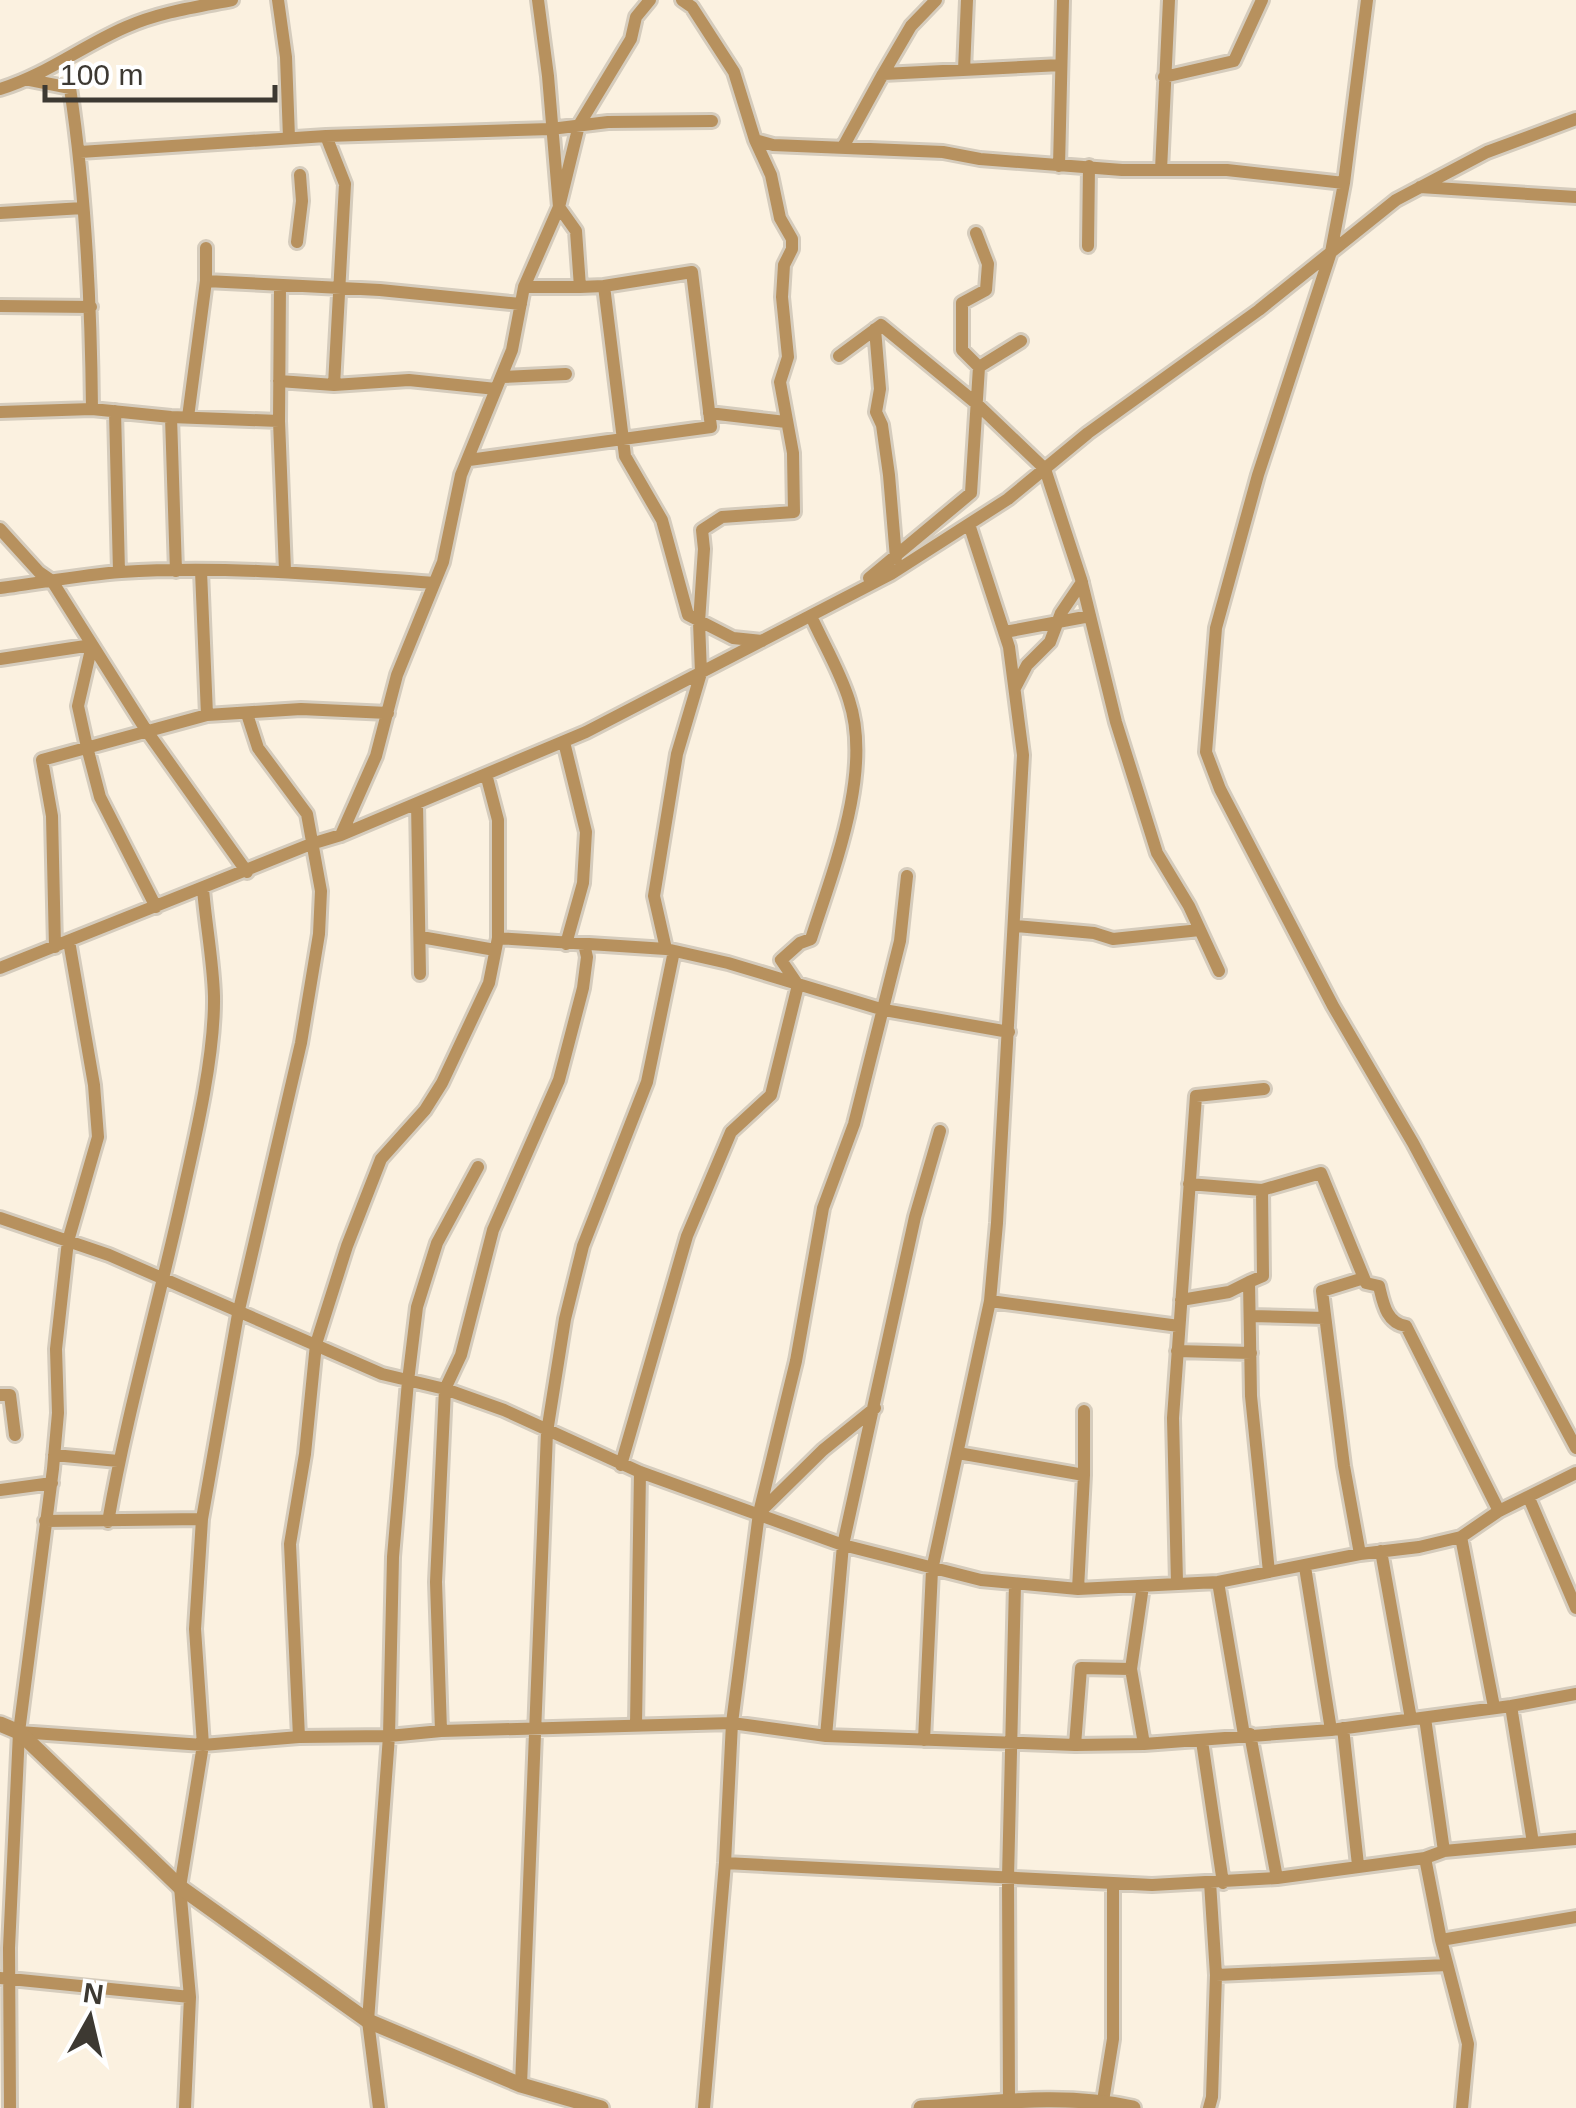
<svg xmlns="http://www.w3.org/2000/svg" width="1576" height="2108" font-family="Arial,sans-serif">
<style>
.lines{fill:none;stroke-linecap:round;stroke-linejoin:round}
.minor-casing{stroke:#d5ccbd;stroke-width:18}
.tertiary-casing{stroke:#d5ccbd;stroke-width:20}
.minor{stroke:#b7915e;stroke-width:12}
.tertiary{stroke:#b7915e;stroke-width:15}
</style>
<rect width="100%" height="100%" fill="#fbf1e0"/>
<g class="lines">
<g class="minor-casing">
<path id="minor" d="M278,0L286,57L289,138
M650,0L636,17L631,39L579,125L559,207L576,231L580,287L604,286L625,456L662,520L688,615L733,638L762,641
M936,0L911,26L883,74L1061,65
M1367,0L1344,183L1331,252L1258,475L1216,628L1206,752L1220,789L1333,1006L1413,1143L1576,1448
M964,70L967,0
M1164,77L1234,61L1262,0
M30,80L70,88C86,194 91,302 92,409
M0,89C46,75 82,46 126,27C160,12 196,7 232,0
M326,136L345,184L334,385
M755,140L773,145L943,152L980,159L1122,170H1227L1344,183
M843,147L883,74
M80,152L326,136L551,129L608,122L712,121
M1059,166L1063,0
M1161,170L1169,0
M1420,187L1576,197
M0,213L83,208
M297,242L302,201L300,175
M1088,246L1089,166
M206,281L380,290L521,304
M280,285L279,421L285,571
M524,287H580
M0,306L91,307
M875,329L880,389L876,412L882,425L889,475L896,558
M839,356L881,325L977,404L1045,469L1081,579L1116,722L1157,853L1189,906L1219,971
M979,367L1021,341
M502,377L566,374
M279,381L334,385L409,380L496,389
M115,411L119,572
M0,412L92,409L171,417L279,421
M709,413L786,422
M171,417L176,571
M188,417L206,281V248
M469,460L711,427L692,272L604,286
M0,529L39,572L52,581L146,730L247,872
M201,571L207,715
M869,578L971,493L979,367L962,350V303L986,290L988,264L976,233
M0,588C40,583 81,575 121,572C225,565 330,575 434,583
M1005,632L1090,616
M0,659L92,645L78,706L87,747L100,797L156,907
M1015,688L1027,665L1050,642L1061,613L1082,582
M564,742L586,832L583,883L566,944
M417,803L420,974
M341,835L376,756L397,675L443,562L461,475L512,350L524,287L559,207L548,76L538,0
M1015,926L1094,933L1113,939L1200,930
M421,937L495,950
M498,938L666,949L728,963L884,1010L1009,1032
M55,947L52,816L42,760L207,715L301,709L388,713
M666,949L654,896L677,754L701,673L699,622L704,549L702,530L722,517L794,512L793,453L780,382L788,357L782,297L784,265L792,249V239L780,218L771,175L755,140L734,72L692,7L682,0
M0,968L311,844L341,835L586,732L891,574L1008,499L1088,433L1259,310L1396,200L1487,152L1576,119
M1189,1184L1262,1190
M0,1218L109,1255L382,1374L445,1389L504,1410L640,1472L843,1545L981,1580L1078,1589L1218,1582L1360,1554L1419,1547L1461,1537L1499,1511L1576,1473
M1181,1300L1229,1292L1249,1282
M990,1301L1179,1326
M1250,1316L1325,1318
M1177,1351L1251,1353
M0,1395H10L15,1435
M1084,1411V1475
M958,1453L1084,1475L1078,1589
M54,1455L118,1461
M621,1465L687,1236L731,1132L771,1095L798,985L781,960L800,943L811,939C833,870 873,772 849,700C840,671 823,643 811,616
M0,1490L52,1483
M1529,1498L1576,1608
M759,1513L823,1450L875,1408
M45,1521L202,1519
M108,1522C127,1411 159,1303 183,1193C196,1136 215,1054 214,996C213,961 206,925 203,889
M1461,1537L1494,1707
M1381,1551L1411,1719
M1360,1554L1344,1466L1322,1291L1364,1278
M1305,1567L1331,1730
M1269,1572L1251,1396L1249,1282L1263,1276L1262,1190L1321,1173L1366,1283L1379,1286C1383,1302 1386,1323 1406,1326L1499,1511
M1177,1582L1173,1418L1196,1096L1264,1089
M1218,1582L1244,1735
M1143,1586L1131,1669L1144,1744
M1511,1706L1533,1843
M1425,1718L1444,1851
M636,1725L640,1472
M1343,1728L1358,1865
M441,1731L436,1582L445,1389L461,1355L493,1230L559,1080L583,988L587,957L584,944
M19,1732L203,1745L299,1737L389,1736L441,1731L732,1723L826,1736L1075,1745L1144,1744L1331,1730L1511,1706L1576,1694
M1250,1734L1277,1878
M826,1736L843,1545L915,1217L940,1131
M299,1737L290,1544L305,1454L316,1344L347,1246L381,1159L425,1110L442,1083L489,983L498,938V820L486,774
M924,1740L932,1570L990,1301L997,1223L1023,755L1009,647L969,524
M1202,1741L1223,1883
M1075,1745L1081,1668L1131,1669
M1425,1858L1441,1940L1468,2044L1462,2108
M725,1863L1152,1885L1277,1878L1425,1858L1444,1851L1576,1839
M1441,1940L1576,1917
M1216,1975L1447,1965
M0,1978L190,1997
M521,2085L547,1432L565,1319L583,1246L647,1082L674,951
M1103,2101L1113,2039V1883
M1009,2102L1008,1878L1015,1584
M10,2108L9,1948L19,1732L53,1469L58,1413L56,1349L68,1241L98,1137L94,1085L69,941
M185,2108L190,1997L180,1887L203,1745L195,1629L202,1519L238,1314L301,1043L319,934L321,891L307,814L258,748L247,714
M379,2108L368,2021L389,1736L393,1557L408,1381L417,1307L437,1243L478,1167
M704,2108L725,1863L732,1723L759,1513L796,1361L823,1208L854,1124L900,941L907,876
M1209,2108L1212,2097L1216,1975L1210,1882"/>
</g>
<g class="tertiary-casing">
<path id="tertiary" d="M0,1724L19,1732L180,1887L368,2021L521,2085L601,2108
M921,2108C992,2103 1063,2092 1133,2108"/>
</g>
<use href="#minor" class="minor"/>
<use href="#tertiary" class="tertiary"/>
</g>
<g transform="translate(90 2018) rotate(8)" stroke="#ffffff" stroke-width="8" paint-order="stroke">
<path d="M0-8L18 38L0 25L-18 38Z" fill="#3d3932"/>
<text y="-15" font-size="28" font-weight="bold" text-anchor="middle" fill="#3d3932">N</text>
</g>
<path d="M45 85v15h230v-15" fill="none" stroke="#3d3932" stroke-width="5"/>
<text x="60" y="85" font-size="30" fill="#3d3932" stroke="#ffffff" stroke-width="8" paint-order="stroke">100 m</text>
</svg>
